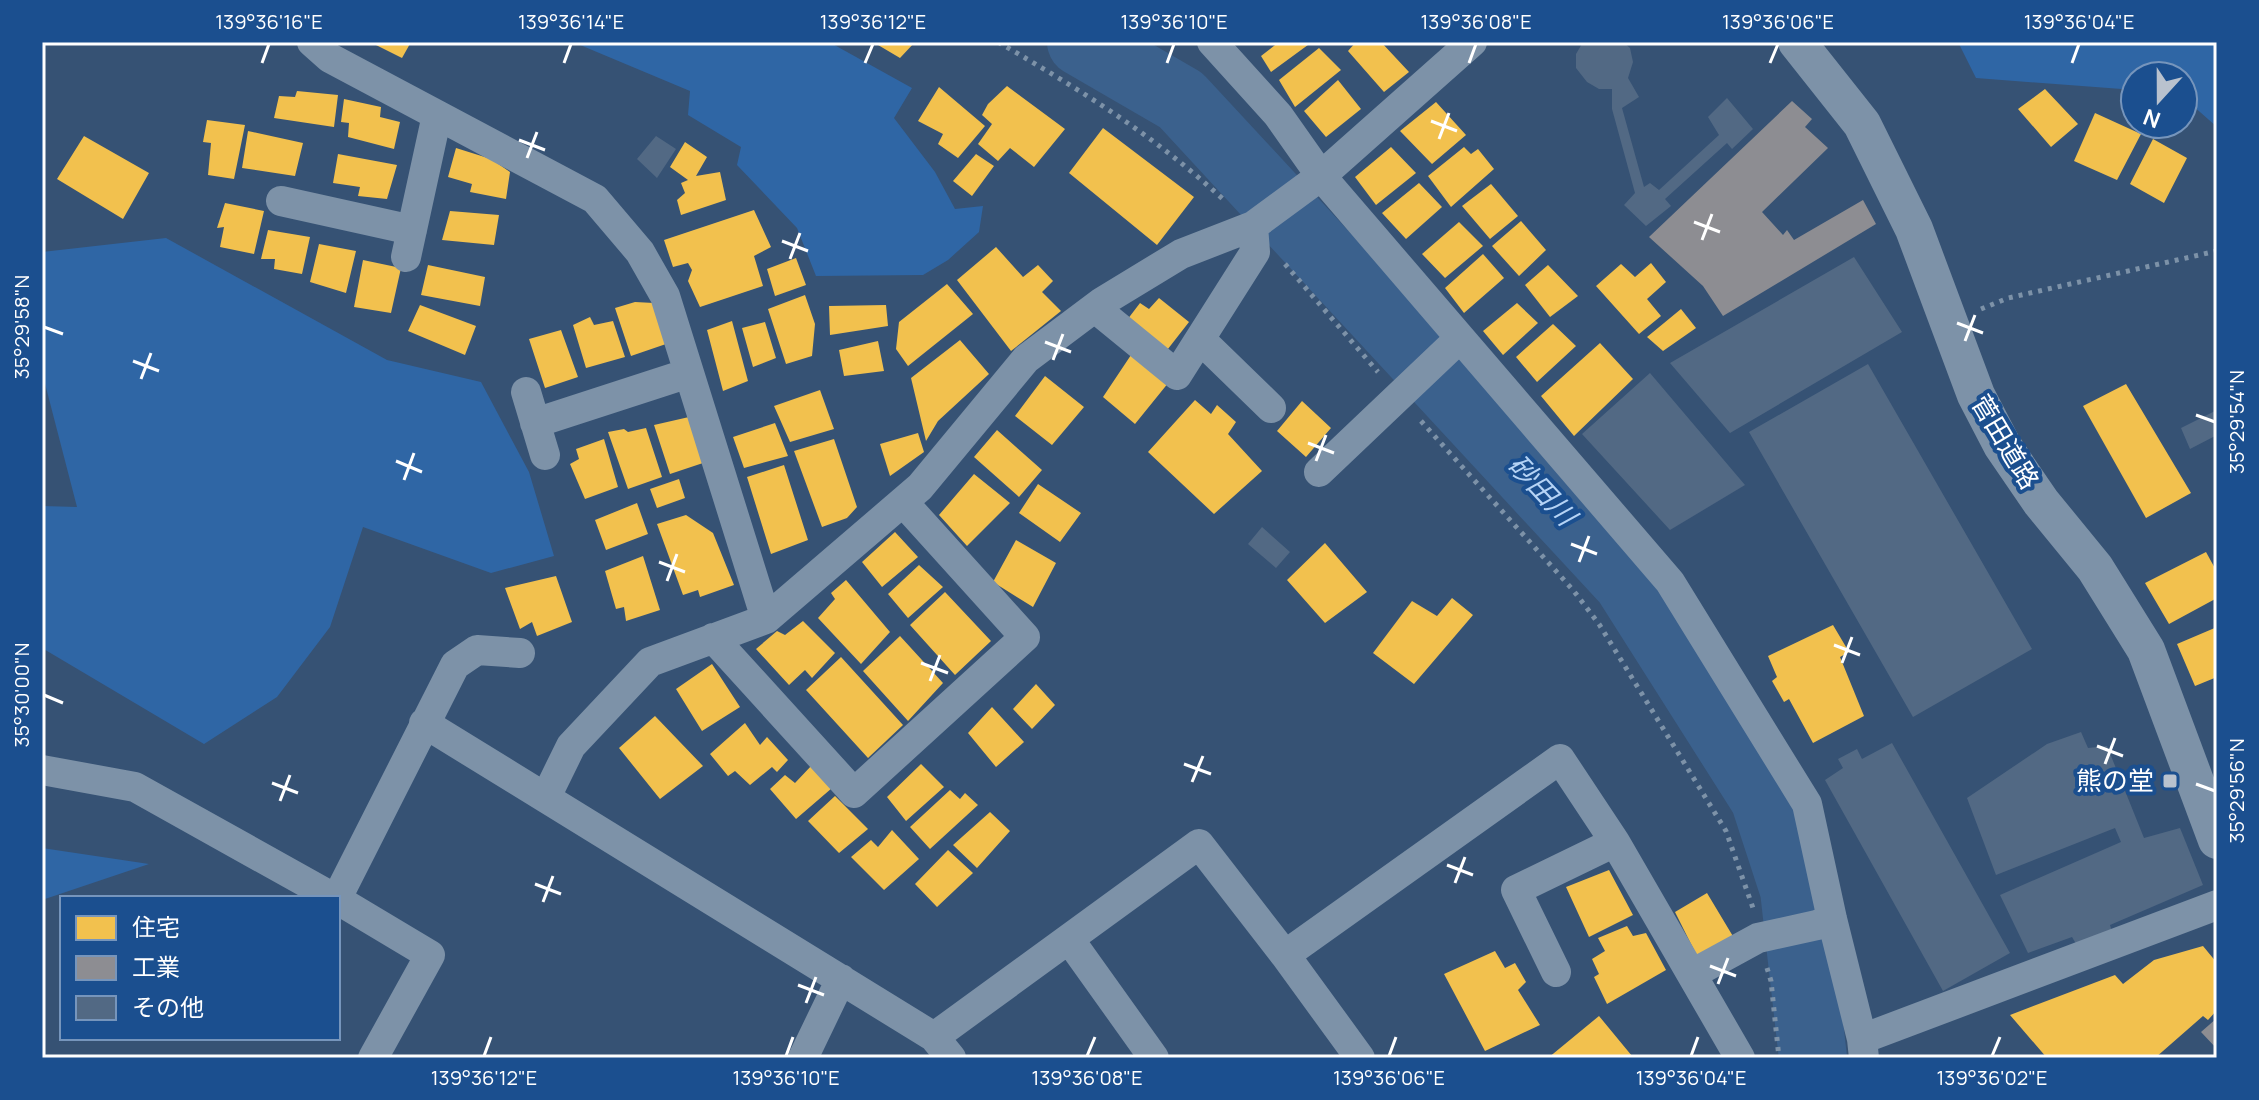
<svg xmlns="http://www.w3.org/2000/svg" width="2259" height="1100" font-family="Manrope,'Noto Sans JP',sans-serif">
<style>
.green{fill:#2f66a5}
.homes{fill:#f2c14e}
.industry{fill:#8d8d92}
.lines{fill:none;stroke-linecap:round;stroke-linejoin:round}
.river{stroke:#3b618d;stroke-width:68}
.building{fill:#526984}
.path{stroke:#7d92a8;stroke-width:5;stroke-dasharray:4 6;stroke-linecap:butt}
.minor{stroke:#7d92a8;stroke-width:30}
.tertiary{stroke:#7d92a8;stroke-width:38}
.ticks{fill:none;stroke:#fff;stroke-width:3}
.poi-dot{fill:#b9c2ce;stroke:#1b4f8f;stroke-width:3}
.labels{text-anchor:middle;stroke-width:8;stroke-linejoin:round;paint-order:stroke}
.street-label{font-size:26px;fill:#fff;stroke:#1b4f8f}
.poi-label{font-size:26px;fill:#fff;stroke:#1b4f8f;text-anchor:end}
.water-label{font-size:28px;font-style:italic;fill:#b5d3f5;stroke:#1b4f8f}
.neatline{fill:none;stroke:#fff;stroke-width:3}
.ticks-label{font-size:20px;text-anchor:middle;fill:#fff}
</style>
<rect width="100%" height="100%" fill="#365274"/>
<path class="green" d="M573,42H829L912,88L894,118L935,172L955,209L983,206L979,232L948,260L923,275L816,276L797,228L737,165L741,147L688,115L690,91Z
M1958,42H2217V127L2183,97V76H2135V90L1976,78Z
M166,238L387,360L481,382L529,472L554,556L491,573L363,527L330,627L277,697L204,744L42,648V506L77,507L42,372V252Z
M42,848L149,864L42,900Z"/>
<path class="homes" d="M370,42H411L402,58Z
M873,42H915L900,58Z
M1279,42H1312L1271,72L1261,56Z
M1356,42H1381L1409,72L1384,92L1348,51Z
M1319,48L1341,70L1295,107L1279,80Z
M1338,80L1361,109L1326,137L1304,111Z
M1007,86L1065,129L1034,167L1010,148L998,161L978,144L992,124L982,115L988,104Z
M939,87L985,126L958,158L938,144L943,134L918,121Z
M2045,89L2078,124L2051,147L2018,109Z
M297,91L338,95L334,127L274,118L279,96L295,97Z
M344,99L381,107L380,117L400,122L394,149L348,137L349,123L341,122Z
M1436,102L1466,135L1432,164L1400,131Z
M2095,113L2141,134L2117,180L2074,161Z
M207,120L245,125L234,179L208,175L211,143L203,142Z
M1103,128L1194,197L1157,245L1069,173Z
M248,131L303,143L295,176L242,168Z
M84,136L149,173L123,219L57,179Z
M2153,139L2187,158L2164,203L2130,184Z
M685,142L707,157L696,176L720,172L726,200L681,215L677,200L685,193L681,183L688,180L670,167Z
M1391,147L1416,173L1376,205L1355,177Z
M1464,147L1471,154L1478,149L1494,169L1451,207L1428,176Z
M456,148L491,159L510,172L506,199L470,192L472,184L448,177Z
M338,154L397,165L387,199L358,196L360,187L333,183Z
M976,154L994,166L972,196L953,181Z
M1419,183L1442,207L1406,239L1382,213Z
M1491,184L1518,216L1490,239L1462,206Z
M225,203L264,211L254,254L220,247L224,227L217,228Z
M754,210L771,247L754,256L763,286L700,307L688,281L692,270L688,263L673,267L664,240Z
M450,211L499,215L494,245L442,240Z
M1521,221L1546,250L1519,276L1492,246Z
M1459,222L1483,246L1445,278L1422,254Z
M268,230L310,237L302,274L274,269L275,259H261Z
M319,244L356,251L346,293L310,282Z
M996,247L1023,277L1038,265L1053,281L1042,292L1061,311L1011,351L957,280Z
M1483,254L1504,278L1464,313L1445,288Z
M796,258L806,285L775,296L767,269Z
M363,260L401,268L391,313L354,307Z
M1651,263L1666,282L1647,299L1661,316L1639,334L1596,286L1621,264L1635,277Z
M428,265L485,277L480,306L421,295Z
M1548,265L1578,296L1550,317L1525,285Z
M947,284L973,314L908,366L896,349L899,322Z
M805,295L815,324L812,356L786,364L768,309Z
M1159,298L1189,322L1164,354L1124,324L1140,303L1149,309Z
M635,302L654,303L666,344L631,356L615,308Z
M1517,303L1538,323L1503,355L1483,331Z
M420,305L476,326L465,355L408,331Z
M886,305L888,326L830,335L829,306Z
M1681,309L1696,328L1663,351L1647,337Z
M590,317L594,325L613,321L625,357L586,368L573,325Z
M732,321L748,381L723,391L707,330Z
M765,322L776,358L753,367L742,328Z
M1553,324L1576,346L1537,382L1516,357Z
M561,330L578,377L545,388L529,339Z
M960,340L989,374L938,421L926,441L911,378Z
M878,341L884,371L844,376L839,350Z
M1600,343L1633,379L1574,436L1541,396Z
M1131,355L1169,382L1135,424L1103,397Z
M1045,376L1084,407L1052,445L1015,416Z
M2126,384L2191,493L2146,518L2083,406Z
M820,390L834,429L790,442L774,406Z
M1195,400L1211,414L1217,405L1236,422L1228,434L1262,471L1214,514L1148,452Z
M1302,401L1331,428L1306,457L1277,431Z
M689,417L703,463L670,474L654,425Z
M775,423L788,456L744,468L733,437Z
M646,428L662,477L628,489L608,432L624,429L628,432Z
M997,430L1042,470L1019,497L974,457Z
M918,433L924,452L890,476L880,444Z
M604,439L618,487L585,499L570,464L579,459L576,449Z
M834,439L857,507L847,518L822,527L794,451Z
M784,465L808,540L771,554L747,477Z
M974,474L1010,503L967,546L939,515Z
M679,479L685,498L657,508L650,489Z
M1038,484L1081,513L1060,542L1019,513Z
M637,503L648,534L606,550L595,520Z
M686,515L713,533L734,585L700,597L698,590L683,595L657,524Z
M895,532L918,557L882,587L862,562Z
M1016,540L1056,563L1033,607L993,582Z
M1325,543L1367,592L1325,623L1287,580Z
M2206,552L2217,572V598L2169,624L2145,583Z
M643,556L660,610L626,621L624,607L616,609L605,571Z
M919,565L943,587L908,618L888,594Z
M556,576L572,622L537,636L532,622L520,629L505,588Z
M846,580L890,632L861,664L818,618L835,599L831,593Z
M945,592L991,641L955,675L910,625Z
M1452,598L1473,615L1414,684L1373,653L1412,601L1437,616Z
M803,621L835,653L812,678L805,670L789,685L756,649L777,631L785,635Z
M1833,625L1849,652L1840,657L1864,716L1813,743L1789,699L1784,702L1772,681L1777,677L1768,656Z
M2217,627V677L2195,686L2177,644Z
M900,636L943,683L908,721L863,671Z
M841,657L903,725L868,758L806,690Z
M712,664L740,707L702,731L676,689Z
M1036,684L1055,705L1032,729L1013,709Z
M992,707L1024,742L996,767L968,733Z
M655,716L703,766L660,799L619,748Z
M745,723L760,745L767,737L788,760L777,772L772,767L750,785L735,771L728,776L710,754Z
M921,764L944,787L906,821L887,797Z
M812,765L832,788L796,819L770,789L785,775L795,783Z
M950,790L960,799L965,793L978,805L930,849L910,827Z
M835,796L868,829L839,853L808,821Z
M990,812L1010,831L977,868L953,845Z
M892,830L919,859L884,890L851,857L871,840L878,847Z
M948,850L973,873L937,907L915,884Z
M1609,870L1633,915L1589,937L1566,887Z
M1707,893L1734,938L1697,956L1675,912Z
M1627,926L1633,936L1646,933L1666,970L1607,1004L1594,977L1599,974L1592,959L1605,951L1598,938Z
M2203,946L2217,963V1010L2208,1020L2203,1016L2155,1058H2047L2010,1015L2115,975L2123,984L2154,960Z
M1495,951L1505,968L1515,963L1526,982L1518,990L1540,1025L1485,1051L1444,974Z
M1599,1016L1632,1056L1629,1058H1548Z"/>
<path class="industry" d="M1792,101L1812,119L1805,127L1828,148L1762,212L1783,235L1787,230L1794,240L1863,200L1876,224L1723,316L1703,286L1649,237Z
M2217,1018V1049L2201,1032Z"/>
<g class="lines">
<path class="river" d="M1081,42L1181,100L1627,582L1764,798L1794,890L1813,1058"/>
</g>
<path class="building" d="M1583,42H1623L1630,48L1633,62L1628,78L1639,97L1622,108L1644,187L1650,183L1659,190L1719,135L1708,117L1727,98L1753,129L1732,149L1727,143L1665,199L1671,206L1646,226L1624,205L1635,193L1612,109V89H1599L1587,82L1576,68V54Z
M656,136L676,149L657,178L637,159Z
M1854,257L1902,332L1730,433L1670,363Z
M1868,364L2032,649L1913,717L1749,432Z
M1650,373L1745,485L1670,530L1582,434Z
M2217,410V435L2190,449L2181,428Z
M1262,527L1290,552L1276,568L1248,544Z
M2081,732L2088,748L2107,746L2144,838L2180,828L2203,885L2110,925L2113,935L2078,947L2072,937L2028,953L2000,895L2121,842L2115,828L1996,875L1967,798L2047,744Z
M1892,743L2010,953L1943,991L1825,780L1843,768L1838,759L1857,749L1862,759Z"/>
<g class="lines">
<path class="path" d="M998,42C1082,91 1154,135 1226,202
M1285,264L1378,372
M1981,309L2008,298L2217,251
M1421,421L1573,590L1599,624L1726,831L1753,908
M1767,968L1771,981L1779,1058"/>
<path class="minor" d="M312,42L330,58L595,199L640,252L665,296L766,619
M1212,42L1278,115L1321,176L1670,582L1807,804L1832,919L1862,1039L1864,1058
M281,201L412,230
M406,257L437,115
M1095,308L1177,375L1255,252L1253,226
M1200,339L1271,408
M526,392L545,455
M535,423L689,373
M1319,472L1460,338
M713,638L854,793L1025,637L903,502
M424,723L934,1037L951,1058
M42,770L135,787L334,898
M546,797L571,746L650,662L766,619L920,487L1026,359L1102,302L1181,254L1253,226L1321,176L1472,42
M337,898L455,665L477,650L520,653
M338,900L430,955L373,1058
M1069,939L1154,1058
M1285,955L1560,759L1615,842
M1556,972L1516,890L1615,842L1740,1058
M1692,974L1758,938L1817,925L1832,919
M934,1037L1199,844L1285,955L1360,1058
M1862,1039L2217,905
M803,1058L841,979"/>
<path class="tertiary" d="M1797,42L1862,124L1914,229L1976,395L2002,445L2041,502L2095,568L2146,650L2217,840"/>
</g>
<path class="ticks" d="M262,63L269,44M564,63L571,44M865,63L873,44M1167,63L1174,44M1469,63L1476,44M1770,63L1778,44M2072,63L2079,44M1431,121L1457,131M1439,139L1449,113M519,140L545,150M527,158L537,132M1694,222L1720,232M1702,240L1712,214M782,241L808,251M790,259L800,233M1957,323L1983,333M44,327L63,334M1965,341L1975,315M1045,342L1071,352M1053,360L1063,334M133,361L159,371M141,379L151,353M2196,415L2215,422M1308,443L1334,453M396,461L422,472M1316,461L1326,435M404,480L414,453M1571,544L1597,554M659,562L685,572M1579,562L1589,536M667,581L677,554M1834,645L1860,655M921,663L948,673M1842,663L1852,637M930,681L940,655M44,695L63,703M2097,746L2123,756M1184,764L1211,774M2105,764L2115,738M1192,782L1203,756M272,783L298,793M2196,784L2215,791M280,801L290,775M1447,865L1473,875M1455,883L1465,857M535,884L561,894M543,902L553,876M1710,966L1736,976M1718,984L1728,958M798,985L824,995M806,1003L816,977M484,1056L491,1037M786,1056L793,1037M1087,1056L1095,1037M1389,1056L1396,1037M1691,1056L1698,1037M1992,1056L2000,1037"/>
<rect class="poi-dot" x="2162" y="773" width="16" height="16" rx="4"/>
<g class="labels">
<g class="street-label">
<text transform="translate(2005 442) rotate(59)" y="9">菅田道路</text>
</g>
<g class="poi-label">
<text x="2154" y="790">熊の堂</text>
</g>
<g class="water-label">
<text transform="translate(1542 490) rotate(47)" y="10">砂田川</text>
</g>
</g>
<rect width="2259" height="1100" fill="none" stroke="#1b4f8f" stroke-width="88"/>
<rect x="60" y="896" width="280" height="144" fill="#1b4f8f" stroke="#7695bc" stroke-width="2"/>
<rect x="76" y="916" width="40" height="24" fill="#f2c14e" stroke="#7695bc" stroke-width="2"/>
<text x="132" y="936" font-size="24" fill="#ffffff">住宅</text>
<rect x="76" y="956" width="40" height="24" fill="#8d8d92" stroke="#7695bc" stroke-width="2"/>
<text x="132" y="976" font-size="24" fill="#ffffff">工業</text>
<rect x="76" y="996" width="40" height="24" fill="#526984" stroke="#7695bc" stroke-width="2"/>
<text x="132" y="1016" font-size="24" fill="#ffffff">その他</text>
<g transform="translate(2159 100) rotate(201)"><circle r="38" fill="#1b4f8f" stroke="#7695bc" stroke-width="2"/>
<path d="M0-6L14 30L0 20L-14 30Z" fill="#b9c2ce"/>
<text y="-12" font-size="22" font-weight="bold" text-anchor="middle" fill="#ffffff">N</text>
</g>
<rect x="44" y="44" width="2171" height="1012" class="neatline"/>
<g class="ticks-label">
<text x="269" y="29">139°36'16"E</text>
<text x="571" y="29">139°36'14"E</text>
<text x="873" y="29">139°36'12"E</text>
<text x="1174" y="29">139°36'10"E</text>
<text x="1476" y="29">139°36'08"E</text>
<text x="1778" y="29">139°36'06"E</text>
<text x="2079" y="29">139°36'04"E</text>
<text transform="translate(22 327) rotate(-90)" y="7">35°29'58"N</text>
<text transform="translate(2237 422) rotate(-90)" y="7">35°29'54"N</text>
<text transform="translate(22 695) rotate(-90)" y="7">35°30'00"N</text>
<text transform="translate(2237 791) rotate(-90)" y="7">35°29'56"N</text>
<text x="484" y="1085">139°36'12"E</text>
<text x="786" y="1085">139°36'10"E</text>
<text x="1087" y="1085">139°36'08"E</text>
<text x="1389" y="1085">139°36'06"E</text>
<text x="1691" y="1085">139°36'04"E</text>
<text x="1992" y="1085">139°36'02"E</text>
</g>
</svg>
